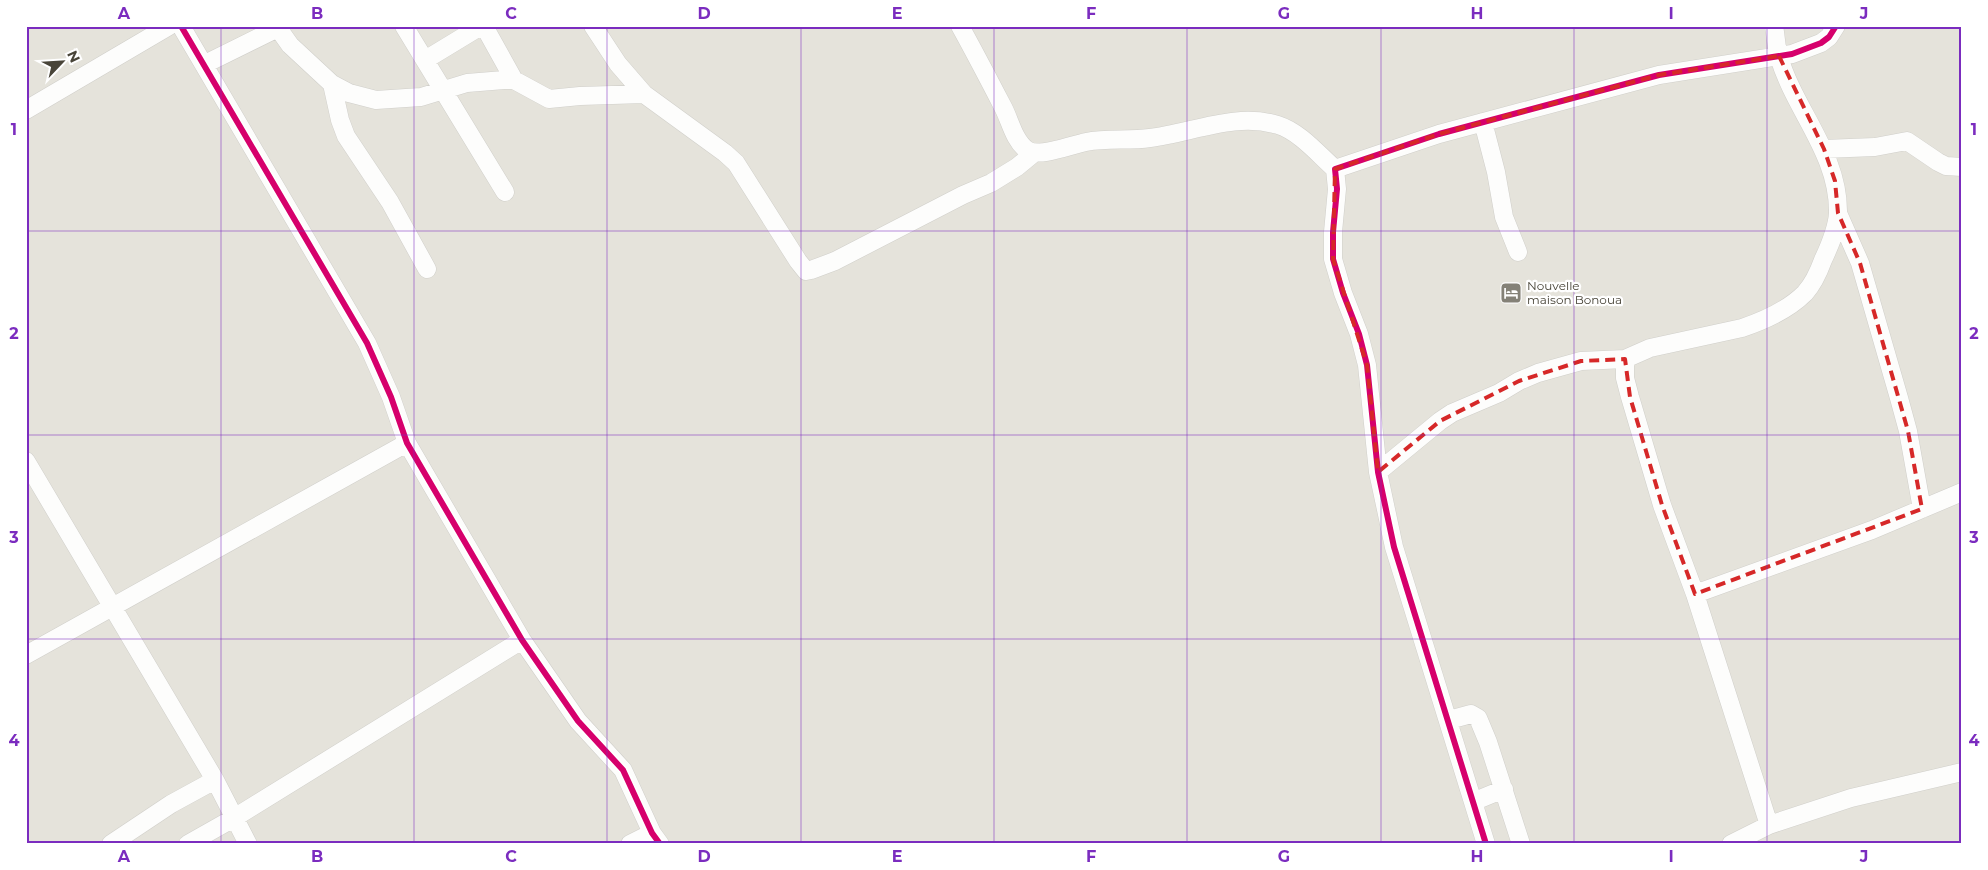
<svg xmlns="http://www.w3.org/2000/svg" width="1988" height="870" font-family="Montserrat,sans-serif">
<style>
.residential{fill:#e5e3db}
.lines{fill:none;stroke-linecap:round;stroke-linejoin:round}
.street-casing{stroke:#d0cfca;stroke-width:19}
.street{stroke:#fdfdfc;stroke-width:18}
.cycleway-casing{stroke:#fff;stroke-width:9}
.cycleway{stroke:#d6006c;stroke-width:6}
.marked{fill:none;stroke:#d62828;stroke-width:4;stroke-dasharray:10 6;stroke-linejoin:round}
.grid{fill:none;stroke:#7b2cbf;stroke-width:1;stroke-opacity:0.55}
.labels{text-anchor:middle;stroke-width:4.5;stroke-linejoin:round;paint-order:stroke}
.poi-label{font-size:12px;fill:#484438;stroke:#fff;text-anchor:start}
.neatline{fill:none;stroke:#7b2cbf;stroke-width:2}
.grid-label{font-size:16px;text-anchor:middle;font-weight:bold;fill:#7b2cbf}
</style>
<rect width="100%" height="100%" fill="#f2f1ec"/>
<path class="residential" d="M26,26H1962V844H26Z"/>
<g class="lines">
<g class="street-casing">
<path id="street" d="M181,26L367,343L391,397L407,443L522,640L578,721L623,770L652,833L660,844
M404,26L505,192
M484,26L514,80
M593,26L618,64L644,94L725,153L736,163L798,261L806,271L811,270L835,261L963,195L991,183L1017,167L1034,153
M960,26C975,53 989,80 1003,107C1010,120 1014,141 1027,150C1039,158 1071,145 1086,142C1107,138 1129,141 1150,138C1192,133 1235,112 1278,125C1300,132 1318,154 1335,169
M278,28L290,45L332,84L349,93L376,100L421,97L467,83L504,80H514L549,99L580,96L644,94
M425,60L481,26
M205,64L282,26
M332,84L340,120L346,136L390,202L427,269
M26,110L169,26
M1483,122L1496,172L1504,217L1518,252
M1824,149L1875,147L1907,141L1938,162L1946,166L1962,167
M1838,213L1860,263L1899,398L1908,431L1922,509
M1625,359V378L1630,397L1662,505L1695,594L1769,825
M26,461L215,780L248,844
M1378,472L1440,421L1452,413L1499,393L1519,381L1538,373L1581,361L1625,359L1650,348L1742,328C1763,321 1789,309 1805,293C1813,284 1819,271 1823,260C1830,245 1837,229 1838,213C1839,154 1795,111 1779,57C1776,47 1776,36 1774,26
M1695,594L1872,530L1962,492
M26,655L407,443
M1449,720L1471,714L1478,718L1488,742L1521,844
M1475,801L1504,789
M111,844L171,804L215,780
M188,844L234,818L522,640
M630,844L652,833
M1486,844L1394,547L1378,472L1367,365L1359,334L1343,293L1333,259V232L1337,189L1335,169L1439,134L1659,75L1792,54L1821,43L1829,37L1836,26
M1731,844L1769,825L1851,798L1962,772"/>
</g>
<use href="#street" class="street"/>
<g class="cycleway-casing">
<path id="cycleway" d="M181,26L367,343L391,397L407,443L522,640L578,721L623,770L652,833L660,844
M1486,844L1394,547L1378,472L1367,365L1359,334L1343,293L1333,259V232L1337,189L1335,169L1439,134L1659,75L1792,54L1821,43L1829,37L1836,26"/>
</g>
<use href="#cycleway" class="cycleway"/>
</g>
<path class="marked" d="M1779,56L1824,149L1835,181L1838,213L1860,263L1908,431L1922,509L1695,594L1662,505L1630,397L1625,359L1581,361L1519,381L1440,421L1378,472L1367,365L1333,259L1335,169L1439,134L1659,75Z"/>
<path class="grid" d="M221,26V844M414,26V844M607,26V844M801,26V844M994,26V844M1187,26V844M1381,26V844M1574,26V844M1767,26V844M26,231H1962M26,435H1962M26,639H1962"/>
<defs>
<g id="hotel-square" transform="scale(1.125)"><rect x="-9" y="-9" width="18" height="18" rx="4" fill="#848177" stroke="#fff"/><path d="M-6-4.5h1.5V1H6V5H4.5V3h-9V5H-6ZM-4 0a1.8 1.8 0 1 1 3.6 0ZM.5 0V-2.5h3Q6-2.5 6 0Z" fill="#fff"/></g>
</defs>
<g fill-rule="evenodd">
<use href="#hotel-square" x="1511" y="293"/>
</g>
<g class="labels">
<g class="poi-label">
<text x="1527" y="290">Nouvelle<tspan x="1527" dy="14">maison Bonoua</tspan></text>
</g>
</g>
<rect width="1988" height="870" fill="none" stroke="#ffffff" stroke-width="55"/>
<g transform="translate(62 62) rotate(65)" stroke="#ffffff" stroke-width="4" paint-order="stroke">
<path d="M0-4L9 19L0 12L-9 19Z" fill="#484438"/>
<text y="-8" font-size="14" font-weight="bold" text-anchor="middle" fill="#484438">N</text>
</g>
<rect x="28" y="28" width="1932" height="814" class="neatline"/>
<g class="grid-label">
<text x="124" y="19">A</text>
<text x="317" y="19">B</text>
<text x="511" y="19">C</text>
<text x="704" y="19">D</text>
<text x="897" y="19">E</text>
<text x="1091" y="19">F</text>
<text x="1284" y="19">G</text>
<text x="1477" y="19">H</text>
<text x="1671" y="19">I</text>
<text x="1864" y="19">J</text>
<text x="14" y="135">1</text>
<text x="1974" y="135">1</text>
<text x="14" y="339">2</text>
<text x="1974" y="339">2</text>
<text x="14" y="543">3</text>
<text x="1974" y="543">3</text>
<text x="14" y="746">4</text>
<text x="1974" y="746">4</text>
<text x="124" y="862">A</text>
<text x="317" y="862">B</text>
<text x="511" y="862">C</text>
<text x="704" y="862">D</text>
<text x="897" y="862">E</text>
<text x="1091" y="862">F</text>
<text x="1284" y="862">G</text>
<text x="1477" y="862">H</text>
<text x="1671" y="862">I</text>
<text x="1864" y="862">J</text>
</g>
</svg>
